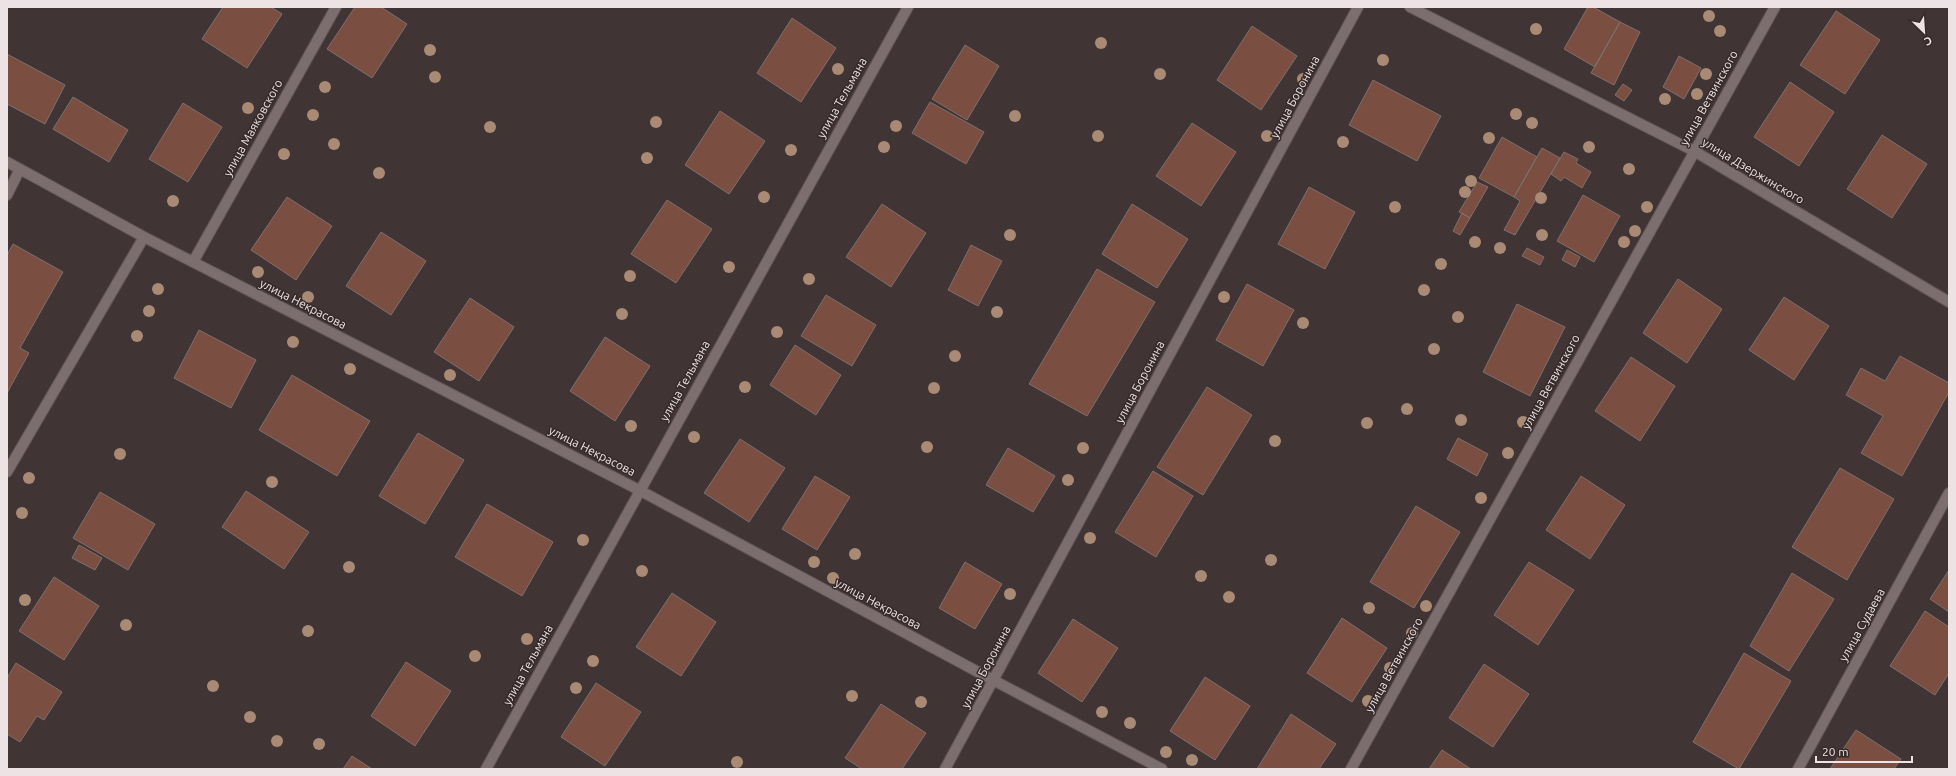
<svg xmlns="http://www.w3.org/2000/svg" width="1956" height="776" font-family="Ubuntu,sans-serif">
<style>
.building{fill:#7a4e41;stroke:#7f706c}
.lines{fill:none;stroke-linecap:round;stroke-linejoin:round}
.service-casing{stroke:#5f5355;stroke-width:12}
.minor-casing{stroke:#5f5355;stroke-width:12}
.tertiary-casing{stroke:#5f5355;stroke-width:12}
.service{stroke:#7c6d6e;stroke-width:10}
.minor{stroke:#7c6d6e;stroke-width:10}
.tertiary{stroke:#7c6d6e;stroke-width:10}
.tree{fill:#a98a74}
.labels{text-anchor:middle;stroke-width:3;stroke-linejoin:round;paint-order:stroke}
.street-label{font-size:12px;fill:#ede3e4;stroke:#372a2b}
</style>
<rect width="100%" height="100%" fill="#413435"/>
<path class="building" d="M223,7H271L282,14L247,68L202,39Z
M355,7H381L407,24L372,78L327,49Z
M1588,7H1593L1620,22L1595,67L1564,49Z
M1836,11L1880,40L1845,94L1800,65Z
M792,18L836,48L801,102L757,73Z
M1620,22L1640,32L1614,85L1591,73Z
M1252,26L1297,56L1261,110L1217,80Z
M965,45L999,66L967,120L932,99Z
M7,54L65,85L45,124L7,104Z
M1679,56L1701,68L1684,99L1663,87Z
M1373,80L1441,116L1417,161L1349,125Z
M1790,82L1834,112L1799,166L1754,137Z
M1623,84L1632,90L1624,101L1615,95Z
M73,97L128,130L109,162L53,129Z
M930,102L984,132L966,164L912,133Z
M183,103L222,127L188,182L149,159Z
M720,111L765,141L729,194L685,165Z
M1192,123L1236,152L1201,206L1156,176Z
M1882,135L1927,164L1892,218L1847,189Z
M1502,137L1537,157L1514,197L1479,178Z
M1542,148L1560,158L1515,235L1504,230L1520,201L1514,197Z
M1564,152L1578,159L1576,163L1591,172L1582,188L1564,177L1561,181L1551,174Z
M1477,182L1488,187L1470,218L1459,212Z
M1309,187L1355,212L1325,269L1278,244Z
M1583,195L1620,216L1594,262L1557,241Z
M287,197L332,226L296,280L251,250Z
M667,200L712,229L676,283L631,254Z
M882,204L926,233L891,287L846,257Z
M1132,204L1188,239L1157,288L1102,254Z
M1462,213L1470,218L1460,235L1453,231Z
M381,232L426,261L391,315L346,286Z
M13,244L63,272L20,348L29,353L7,393V255Z
M971,245L1002,261L978,306L948,290Z
M1527,248L1544,257L1540,265L1522,256Z
M1567,250L1580,257L1575,267L1562,260Z
M1097,269L1155,302L1087,416L1029,384Z
M1678,279L1722,309L1687,363L1643,333Z
M1247,284L1294,310L1263,366L1216,340Z
M826,295L876,325L852,366L801,336Z
M1784,297L1829,326L1794,380L1749,350Z
M470,298L514,327L479,381L434,352Z
M1517,304L1565,327L1530,396L1483,372Z
M199,330L256,360L231,408L174,378Z
M605,337L650,366L615,421L570,391Z
M795,345L841,375L816,415L770,385Z
M1900,356L1949,383V392L1902,476L1861,453L1883,416L1846,395L1861,368L1885,381Z
M1631,357L1675,386L1640,441L1595,411Z
M292,375L370,421L337,476L259,430Z
M1207,387L1252,415L1203,495L1157,467Z
M418,433L464,460L425,524L379,496Z
M1458,438L1488,454L1477,476L1447,459Z
M740,439L785,468L749,522L704,493Z
M1008,448L1055,476L1033,512L986,485Z
M1840,468L1894,499L1847,580L1792,547Z
M1153,471L1193,496L1156,557L1115,532Z
M815,476L850,497L817,550L782,529Z
M1581,476L1625,505L1590,559L1546,530Z
M246,491L309,532L284,569L222,527Z
M100,492L155,524L128,570L73,538Z
M487,504L553,542L522,596L455,557Z
M1416,506L1460,532L1414,608L1370,582Z
M79,545L102,558L95,570L72,558Z
M965,562L1002,584L975,629L939,608Z
M1529,562L1574,590L1538,645L1494,615Z
M1949,570V612L1930,599Z
M1792,573L1834,599L1789,671L1750,646Z
M54,577L99,606L64,660L19,631Z
M672,593L716,622L681,676L636,647Z
M1925,611L1949,627V673L1935,695L1890,666Z
M1342,618L1387,648L1352,702L1307,673Z
M1073,619L1118,648L1082,702L1038,673Z
M1744,653L1791,681L1739,769L1693,742Z
M406,662L451,691L415,746L371,716Z
M16,663L62,692L44,720L37,716L20,742L7,734V678Z
M1484,664L1529,694L1493,747L1449,718Z
M1205,677L1250,706L1215,760L1170,731Z
M596,683L641,712L605,766L561,737Z
M881,704L926,733L902,769H862L845,758Z
M1291,714L1336,744L1319,769H1257Z
M1856,730L1901,759L1894,769H1830Z
M1442,750L1471,769H1429Z
M352,756L372,769H343Z"/>
<g class="lines">
<g class="service-casing">
<path id="service" d="M7,162L144,237L193,262
M7,195L20,169
M7,472L144,237"/>
</g>
<g class="minor-casing">
<path id="minor" d="M336,7L193,262L639,490L993,680L1162,769
M1410,7L1694,151L1949,302
M945,769L1358,7
M1351,769L1775,7
M1798,769L1949,493"/>
</g>
<g class="tertiary-casing">
<path id="tertiary" d="M486,769L908,7"/>
</g>
<use href="#service" class="service"/>
<use href="#minor" class="minor"/>
<use href="#tertiary" class="tertiary"/>
</g>
<g class="tree">
<circle cx="1709" cy="16" r="6"/>
<circle cx="1536" cy="29" r="6"/>
<circle cx="1720" cy="31" r="6"/>
<circle cx="1101" cy="43" r="6"/>
<circle cx="430" cy="50" r="6"/>
<circle cx="1383" cy="60" r="6"/>
<circle cx="838" cy="69" r="6"/>
<circle cx="1160" cy="74" r="6"/>
<circle cx="1706" cy="74" r="6"/>
<circle cx="435" cy="77" r="6"/>
<circle cx="1303" cy="79" r="6"/>
<circle cx="325" cy="87" r="6"/>
<circle cx="1697" cy="94" r="6"/>
<circle cx="1665" cy="99" r="6"/>
<circle cx="248" cy="108" r="6"/>
<circle cx="1516" cy="114" r="6"/>
<circle cx="313" cy="115" r="6"/>
<circle cx="1015" cy="116" r="6"/>
<circle cx="656" cy="122" r="6"/>
<circle cx="1532" cy="123" r="6"/>
<circle cx="896" cy="126" r="6"/>
<circle cx="490" cy="127" r="6"/>
<circle cx="1098" cy="136" r="6"/>
<circle cx="1267" cy="136" r="6"/>
<circle cx="1489" cy="138" r="6"/>
<circle cx="1343" cy="142" r="6"/>
<circle cx="334" cy="144" r="6"/>
<circle cx="884" cy="147" r="6"/>
<circle cx="1589" cy="147" r="6"/>
<circle cx="791" cy="150" r="6"/>
<circle cx="284" cy="154" r="6"/>
<circle cx="647" cy="158" r="6"/>
<circle cx="1629" cy="169" r="6"/>
<circle cx="379" cy="173" r="6"/>
<circle cx="1471" cy="181" r="6"/>
<circle cx="1465" cy="192" r="6"/>
<circle cx="764" cy="197" r="6"/>
<circle cx="1541" cy="198" r="6"/>
<circle cx="173" cy="201" r="6"/>
<circle cx="1395" cy="207" r="6"/>
<circle cx="1647" cy="207" r="6"/>
<circle cx="1635" cy="231" r="6"/>
<circle cx="1010" cy="235" r="6"/>
<circle cx="1542" cy="235" r="6"/>
<circle cx="1475" cy="242" r="6"/>
<circle cx="1624" cy="242" r="6"/>
<circle cx="1500" cy="248" r="6"/>
<circle cx="1441" cy="264" r="6"/>
<circle cx="729" cy="267" r="6"/>
<circle cx="258" cy="272" r="6"/>
<circle cx="630" cy="276" r="6"/>
<circle cx="809" cy="279" r="6"/>
<circle cx="158" cy="289" r="6"/>
<circle cx="1424" cy="290" r="6"/>
<circle cx="308" cy="297" r="6"/>
<circle cx="1224" cy="297" r="6"/>
<circle cx="149" cy="311" r="6"/>
<circle cx="997" cy="312" r="6"/>
<circle cx="622" cy="314" r="6"/>
<circle cx="1458" cy="317" r="6"/>
<circle cx="1303" cy="323" r="6"/>
<circle cx="777" cy="332" r="6"/>
<circle cx="137" cy="336" r="6"/>
<circle cx="293" cy="342" r="6"/>
<circle cx="1434" cy="349" r="6"/>
<circle cx="955" cy="356" r="6"/>
<circle cx="350" cy="369" r="6"/>
<circle cx="450" cy="375" r="6"/>
<circle cx="745" cy="387" r="6"/>
<circle cx="934" cy="388" r="6"/>
<circle cx="1407" cy="409" r="6"/>
<circle cx="1461" cy="420" r="6"/>
<circle cx="1523" cy="422" r="6"/>
<circle cx="1367" cy="423" r="6"/>
<circle cx="631" cy="426" r="6"/>
<circle cx="694" cy="437" r="6"/>
<circle cx="1275" cy="441" r="6"/>
<circle cx="927" cy="447" r="6"/>
<circle cx="1083" cy="448" r="6"/>
<circle cx="1508" cy="453" r="6"/>
<circle cx="120" cy="454" r="6"/>
<circle cx="29" cy="478" r="6"/>
<circle cx="1068" cy="480" r="6"/>
<circle cx="272" cy="482" r="6"/>
<circle cx="1481" cy="498" r="6"/>
<circle cx="22" cy="513" r="6"/>
<circle cx="1090" cy="538" r="6"/>
<circle cx="583" cy="540" r="6"/>
<circle cx="855" cy="554" r="6"/>
<circle cx="1271" cy="560" r="6"/>
<circle cx="814" cy="562" r="6"/>
<circle cx="349" cy="567" r="6"/>
<circle cx="642" cy="571" r="6"/>
<circle cx="1201" cy="576" r="6"/>
<circle cx="833" cy="578" r="6"/>
<circle cx="1010" cy="594" r="6"/>
<circle cx="1229" cy="597" r="6"/>
<circle cx="25" cy="600" r="6"/>
<circle cx="1426" cy="606" r="6"/>
<circle cx="1369" cy="608" r="6"/>
<circle cx="126" cy="625" r="6"/>
<circle cx="308" cy="631" r="6"/>
<circle cx="1412" cy="633" r="6"/>
<circle cx="527" cy="639" r="6"/>
<circle cx="475" cy="656" r="6"/>
<circle cx="593" cy="661" r="6"/>
<circle cx="1390" cy="668" r="6"/>
<circle cx="213" cy="686" r="6"/>
<circle cx="576" cy="688" r="6"/>
<circle cx="852" cy="696" r="6"/>
<circle cx="1368" cy="701" r="6"/>
<circle cx="921" cy="702" r="6"/>
<circle cx="1102" cy="712" r="6"/>
<circle cx="250" cy="717" r="6"/>
<circle cx="1130" cy="723" r="6"/>
<circle cx="277" cy="741" r="6"/>
<circle cx="319" cy="744" r="6"/>
<circle cx="1166" cy="752" r="6"/>
<circle cx="1192" cy="760" r="6"/>
<circle cx="737" cy="762" r="6"/>
</g>
<g class="labels">
<g class="street-label">
<text transform="translate(1295 97) rotate(-62)" y="4">улица Боронина</text>
<text transform="translate(842 98) rotate(-61)" y="4">улица Тельмана</text>
<text transform="translate(1709 98) rotate(-61)" y="4">улица Ветвинского</text>
<text transform="translate(253 128) rotate(-61)" y="4">улица Маяковского</text>
<text transform="translate(1753 171) rotate(31)" y="4">улица Дзержинского</text>
<text transform="translate(303 304) rotate(27)" y="4">улица Некрасова</text>
<text transform="translate(685 381) rotate(-61)" y="4">улица Тельмана</text>
<text transform="translate(1140 382) rotate(-62)" y="4">улица Боронина</text>
<text transform="translate(1551 382) rotate(-61)" y="4">улица Ветвинского</text>
<text transform="translate(592 451) rotate(27)" y="4">улица Некрасова</text>
<text transform="translate(878 604) rotate(28)" y="4">улица Некрасова</text>
<text transform="translate(1862 625) rotate(-61)" y="4">улица Судаева</text>
<text transform="translate(528 665) rotate(-61)" y="4">улица Тельмана</text>
<text transform="translate(1394 665) rotate(-61)" y="4">улица Ветвинского</text>
<text transform="translate(986 667) rotate(-62)" y="4">улица Боронина</text>
</g>
</g>
<rect width="1956" height="776" fill="none" stroke="#ede3e4" stroke-width="16"/>
<g transform="translate(1924 32) rotate(155)" stroke="#372a2b" stroke-width="3" paint-order="stroke">
<path d="M0-3L7 15L0 10L-7 15Z" fill="#ede3e4"/>
<text y="-6" font-size="11" font-weight="bold" text-anchor="middle" fill="#ede3e4">С</text>
</g>
<path d="M1816 756v6h96v-6" fill="none" stroke="#ede3e4" stroke-width="2"/>
<text x="1822" y="756" font-size="12" fill="#ede3e4" stroke="#372a2b" stroke-width="3" paint-order="stroke">20 m</text>
</svg>
